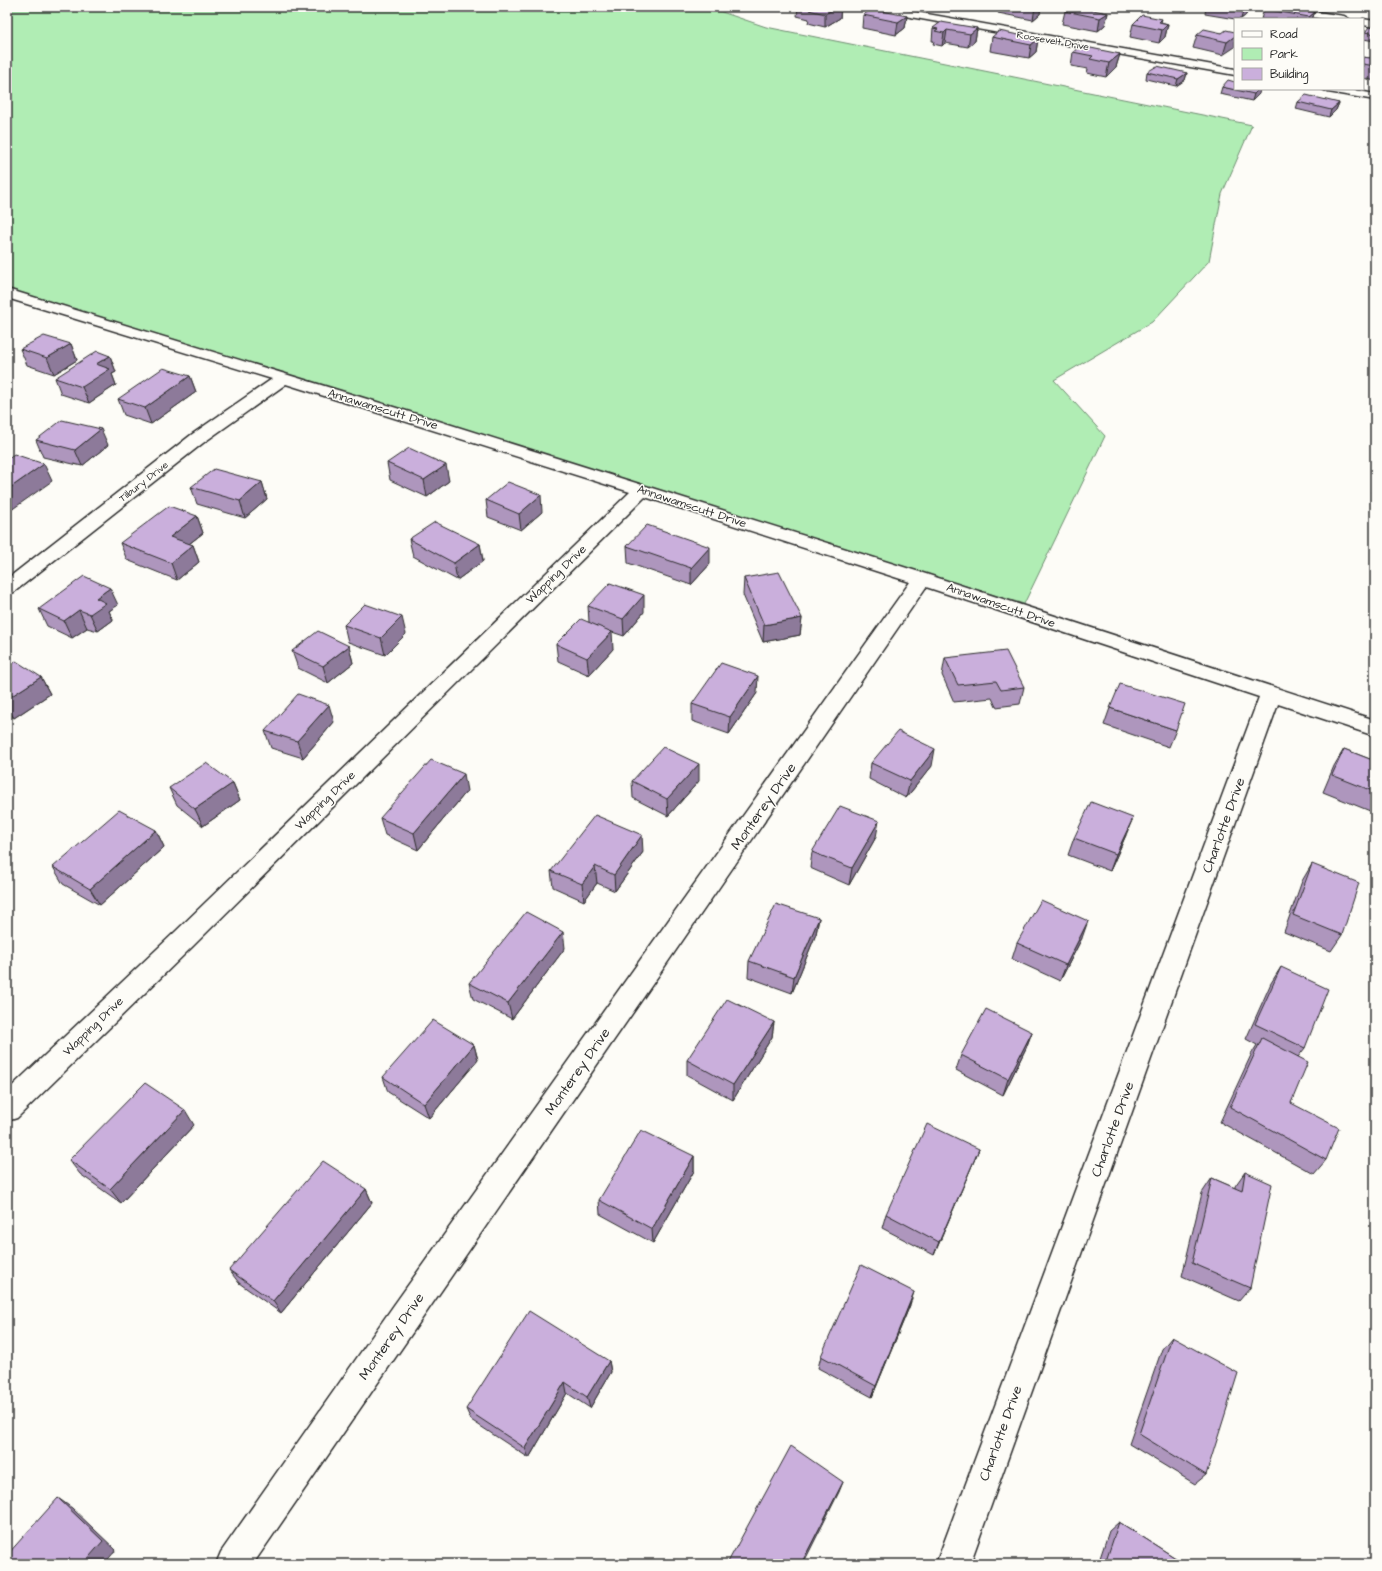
<svg xmlns="http://www.w3.org/2000/svg" width="1382" height="1571" font-family="'Architects Daughter',sans-serif">
<style>
.green{fill:#b0edb4;stroke:#6e8c70}
.lines{fill:none;stroke-linecap:round;stroke-linejoin:round}
.minor-casing{stroke:#2b2b2b;stroke-width:3}
.minor{fill:#fdfcf7;fill-rule:evenodd}
.wall{fill:#ae96bd;stroke:#2b2b2b}
.shaded-wall{fill:#8d7a9a;stroke:#2b2b2b}
.building{fill:#caafdc;stroke:#2b2b2b}
.labels{text-anchor:middle;stroke-width:3;stroke-linejoin:round;paint-order:stroke}
.far-street-label{font-size:10px;fill:#2b2b2b;stroke:#fdfcf7}
.street-label{font-size:12px;fill:#2b2b2b;stroke:#fdfcf7}
.near-street-label{font-size:14px;fill:#2b2b2b;stroke:#fdfcf7}
</style>
<rect width="100%" height="100%" fill="#fdfcf7"/>
<filter id="ink" filterUnits="userSpaceOnUse"><feTurbulence type="fractalNoise" baseFrequency=".025" numOctaves="2"/><feDisplacementMap in="SourceGraphic" scale="8" xChannelSelector="R" yChannelSelector="G"/><feConvolveMatrix kernelMatrix="1 2 1 2 8 2 1 2 1" color-interpolation-filters="sRGB"/></filter>
<g filter="url(#ink)">
<path class="green" d="M7,7H707L766,27L1252,125L1222,194L1209,261L1152,322L1054,380L1105,436L1024,604L7,291Z"/>
<g class="lines">
<g class="minor-casing">
<path id="minor" d="M866,7H888L1235,69V75L871,10Z
M1261,7H1285L1344,16L1349,19H1325L1266,10Z
M1363,19L1375,21V27L1363,25Z
M1322,89H1348L1375,94V100L1328,92Z
M7,289L426,417L929,575L1375,720V736L1278,704L970,1564H936L1259,697L926,587L253,1564H216L221,1552L394,1305L910,582L645,497L193,946L17,1118L7,1121V1091L175,932L630,492L286,384L203,443L14,592L7,594V579L191,435L272,379L7,298Z"/>
</g>
<use href="#minor" class="minor"/>
</g>
<path class="wall" d="M751,7H769L764,10Z
M798,7H841L840,18L825,27L808,23L809,19L797,16Z
M953,7H969L966,9Z
M1000,7H1041L1040,14L1033,20L998,13Z
M1160,7H1187L1183,11Z
M1206,7H1248L1246,15L1241,19H1235L1205,14Z
M1264,9L1315,12L1312,19H1261Z
M1065,11L1108,13L1105,25L1098,31L1062,24Z
M863,15L907,16L905,28L896,35L862,28Z
M1162,19L1161,22L1168,24L1165,37L1159,43L1130,37L1133,24Z
M933,28H977L975,41L968,47L945,43L942,46L933,44L934,41H932Z
M1375,28V41L1363,39L1365,32Z
M1235,32L1223,55L1193,48L1197,35Z
M992,37L1038,39L1036,52L1029,58L990,51Z
M1073,52L1120,54L1116,67L1106,77L1087,73L1088,69L1071,66Z
M1375,55V81L1363,78V57L1370,58Z
M1147,72L1187,73L1185,80L1176,86L1146,79Z
M1222,87L1259,94L1252,101L1220,94Z
M1298,102L1339,103L1336,110L1329,117L1296,109Z
M1375,117V124H1372Z
M71,344L77,360L54,374L27,365L20,349Z
M110,356L116,372L112,374L116,385L89,403L61,394L55,378Z
M190,376L196,392L151,424L124,415L118,399Z
M36,440L108,445L82,466L43,457Z
M387,463L449,481L427,497L390,480Z
M262,482L267,499L245,518L197,504L191,487Z
M486,500L542,512L521,530L488,517Z
M197,516L203,533L189,544L193,545L199,562L177,580L127,560L120,543Z
M409,539L480,544L483,561L457,580L413,556Z
M627,546L710,564L691,585L628,563Z
M744,578L802,618L800,635L763,642L743,595Z
M118,605L109,611L113,620L98,631L87,628L72,638L47,626L39,609Z
M588,606L644,612L624,636L606,630L613,649L589,675L558,661L556,644L589,622Z
M344,625L406,634L385,655L348,642Z
M349,646L353,663L328,683L298,668L292,651Z
M945,658L1024,687L1020,704L996,707L992,698L954,702L942,675Z
M7,667L41,677L50,694L14,718L7,714Z
M757,693L729,734L692,721V704Z
M1110,708L1176,730L1169,747L1104,725Z
M334,722L303,758L271,748L265,731Z
M1344,749L1375,761V813L1323,792L1334,766Z
M871,763L932,766L906,798L869,779Z
M632,781H699L668,816L633,798Z
M233,783L240,800L203,826L177,805L169,788Z
M467,791L418,850L385,835L380,818Z
M156,830L164,847L100,905L63,884L53,867Z
M1126,835L1110,871L1068,855L1074,838Z
M876,837L849,885L810,868L812,852Z
M643,852L615,891L597,883L584,901L553,887L551,871Z
M1312,864L1342,935L1331,951L1284,932L1302,881Z
M819,918L816,934L792,993L748,977L749,961Z
M1082,938L1060,981L1012,959L1017,943Z
M565,948L512,1019L473,999L469,983Z
M1281,967L1305,1048L1298,1057L1291,1103L1326,1160L1314,1174L1220,1122L1252,1053L1257,1045L1246,1039L1271,983Z
M774,1022L772,1037L733,1100L687,1075V1060Z
M1032,1032L1026,1048L1003,1095L956,1070L961,1055Z
M474,1045L478,1060L429,1118L388,1092L383,1077Z
M194,1125L121,1203L80,1174L69,1160Z
M979,1149L973,1163L934,1255L882,1228L886,1214Z
M694,1156V1171L653,1243L600,1214L599,1200Z
M1245,1172L1250,1288L1239,1301L1182,1276L1202,1193L1212,1178L1235,1188V1186Z
M366,1189L372,1203L281,1313L239,1283L229,1270Z
M910,1305L872,1397L818,1368L821,1356Z
M1172,1337L1206,1475L1195,1484L1129,1444L1162,1349Z
M609,1361L611,1372L590,1408L567,1393L529,1458L471,1420L466,1409Z
M1119,1522L1185,1564H1098L1109,1531Z"/>
<path class="shaded-wall" d="M764,7H769L764,10Z
M837,7H841L840,18L825,27V14Z
M1035,7H1041L1040,14L1033,20Z
M1184,7H1187L1183,11Z
M1244,7H1248L1246,15L1241,19Z
M1315,12L1312,19H1309V17Z
M1108,13L1105,25L1098,31L1100,18Z
M907,16L905,28L896,35L898,22Z
M1168,24L1165,37L1159,43L1162,30Z
M977,28L975,41L968,47L970,34Z
M947,30L945,43L942,46L944,33Z
M1235,36V47L1223,55L1227,42Z
M1038,39L1036,52L1029,58L1031,45Z
M1120,54L1116,67L1106,77L1109,63Z
M1187,73L1185,80L1176,86L1178,79Z
M1259,89H1260L1259,94L1252,101L1254,94Z
M1339,103L1336,110L1329,117L1331,110Z
M71,344L77,360L54,374L47,358Z
M110,356L116,372L112,374L116,385L89,403L82,387L96,364Z
M190,376L196,392L151,424L145,408Z
M101,429L108,445L82,466L75,450Z
M44,464L52,481L7,513V490Z
M446,465L449,481L427,497L424,480Z
M262,482L267,499L245,518L240,501Z
M541,495L542,512L521,530L519,514Z
M197,516L203,533L176,554L170,537Z
M480,544L483,561L457,580L454,563Z
M193,545L199,562L177,580L171,563Z
M710,547V564L691,585V568Z
M110,588L118,605L109,611L113,620L98,631L90,614L96,598Z
M644,595V612L624,636L623,619Z
M79,610L87,628L72,638L64,621Z
M402,617L406,634L385,655L381,638Z
M802,618L800,635L763,642L764,625Z
M612,632L613,649L589,675L587,658Z
M349,646L353,663L328,683L323,666Z
M758,676L757,693L729,734L730,717Z
M41,677L50,694L14,718L7,706V699Z
M329,705L334,722L303,758L297,741Z
M935,749L932,766L906,798L910,781Z
M699,764V781L668,816L667,799Z
M464,774L467,791L418,850L414,833Z
M233,783L240,800L203,826L195,809Z
M1133,818L1126,835L1110,871L1116,854Z
M879,821L876,837L849,885L852,868Z
M156,830L164,847L100,905L90,889Z
M642,835L643,852L615,891L614,875Z
M595,866L597,883L584,901L582,884Z
M819,918L816,934L792,993L794,977Z
M1088,921L1082,938L1060,981L1066,965Z
M563,932L565,948L512,1019L508,1003Z
M774,1022L772,1037L733,1100V1085Z
M1032,1032L1026,1048L1003,1095L1008,1079Z
M474,1045L478,1060L429,1118L424,1104Z
M185,1110L194,1125L121,1203L110,1189Z
M979,1149L973,1163L934,1255L939,1242Z
M694,1156V1171L653,1243L652,1229Z
M366,1189L372,1203L281,1313L273,1301Z
M914,1292L910,1305L872,1397L876,1386Z
M609,1361L611,1372L590,1408L587,1397Z
M565,1382L567,1393L529,1458L525,1448Z
M843,1482L839,1492L803,1564H801Z
M58,1498L72,1508L116,1550L104,1564H83Z"/>
<path class="building" d="M814,7H837L825,14L809,10L815,7Z
M1071,7H1078L1108,13L1100,18L1065,11Z
M1267,7H1288L1315,12L1309,17L1264,9Z
M872,9L907,16L898,22L863,15Z
M1142,15L1162,19L1159,22L1168,24L1162,30L1133,24Z
M941,22L977,28L970,34L947,30L944,33L935,31L938,29L933,28Z
M1369,27L1375,28V34L1365,32Z
M1204,29L1222,33L1226,30L1235,32V36L1227,42L1197,35Z
M999,31L1038,39L1031,45L992,37Z
M1363,31H1366L1363,35Z
M1081,46L1120,54L1109,63L1090,59L1093,56L1073,52Z
M1373,55H1375V66L1363,64V57L1370,58Z
M1157,66L1187,73L1178,79L1147,72Z
M1228,80L1235,82V89H1259L1254,94L1222,87Z
M1306,95L1339,103L1331,110L1298,102Z
M44,336L71,344L47,358L20,349Z
M97,351L110,356L96,364L110,369L82,387L55,378Z
M163,368L190,376L145,408L118,399Z
M62,420L101,429L75,450L36,440Z
M409,448L446,465L424,480L387,463Z
M14,454L44,464L7,490V459Z
M214,469L262,482L240,501L191,487Z
M508,482L541,495L519,514L486,500Z
M169,506L197,516L170,537L193,545L171,563L120,543Z
M435,522L480,544L454,563L409,539Z
M647,525L710,547L691,568L627,546Z
M779,572L802,618L764,625L744,578Z
M84,576L110,588L96,598L106,603L90,614L79,610L64,621L39,609Z
M610,583L644,595L623,619L588,606Z
M365,604L402,617L381,638L344,625Z
M581,619L612,632L587,658L556,644Z
M318,631L349,646L323,666L292,651Z
M1006,651L1024,687L1001,690L996,681L958,685L945,658Z
M16,661L41,677L7,699V667Z
M721,663L758,676L730,717L692,704Z
M1120,684L1185,704L1176,730L1110,708Z
M298,694L329,705L297,741L265,731Z
M898,731L935,749L910,781L871,763Z
M663,747L699,764L667,799L632,781Z
M1344,749L1375,761V792L1332,775Z
M431,760L464,774L414,833L380,818Z
M206,763L233,783L195,809L169,788Z
M1091,802L1133,818L1116,854L1074,838Z
M840,806L879,821L852,868L812,852Z
M119,810L156,830L90,889L53,867Z
M595,815L642,835L614,875L595,866L582,884L551,871Z
M1312,864L1359,883L1342,935L1293,915Z
M1041,900L1088,921L1066,965L1017,943Z
M776,904L819,918L794,977L749,961Z
M526,912L563,932L508,1003L469,983Z
M1281,967L1328,989L1305,1048L1255,1024Z
M727,999L774,1022L733,1085L687,1060Z
M986,1009L1032,1032L1008,1079L961,1055Z
M433,1020L474,1045L424,1104L383,1077Z
M1262,1038L1308,1062L1291,1103L1339,1128L1326,1160L1230,1107Z
M145,1083L185,1110L110,1189L69,1160Z
M927,1124L979,1149L939,1242L886,1214Z
M641,1130L694,1156L652,1229L599,1200Z
M323,1161L366,1189L273,1301L229,1270Z
M1245,1172L1272,1184L1250,1288L1192,1263L1212,1178L1242,1191Z
M861,1265L914,1292L876,1386L821,1356Z
M529,1311L609,1361L587,1397L565,1382L525,1448L466,1409Z
M1172,1337L1238,1373L1206,1475L1139,1434Z
M791,1446L843,1482L801,1564H727Z
M58,1498L103,1541L83,1564H7V1555Z
M1119,1522L1185,1564H1105Z"/>
</g>
<g class="labels">
<g class="far-street-label">
<text transform="translate(1053 40) rotate(10)" y="4">Roosevelt Drive</text>
<text transform="translate(143 481) rotate(-38)" y="4">Tilbury Drive</text>
</g>
<g class="street-label">
<text transform="translate(383 409) rotate(17)" y="4">Annawamscutt Drive</text>
<text transform="translate(692 506) rotate(18)" y="4">Annawamscutt Drive</text>
<text transform="translate(556 574) rotate(-44)" y="4">Wapping Drive</text>
<text transform="translate(1001 605) rotate(19)" y="4">Annawamscutt Drive</text>
<text transform="translate(325 800) rotate(-44)" y="4">Wapping Drive</text>
<text transform="translate(93 1026) rotate(-44)" y="4">Wapping Drive</text>
</g>
<g class="near-street-label">
<text transform="translate(763 806) rotate(-55)" y="5">Monterey Drive</text>
<text transform="translate(1223 825) rotate(-70)" y="5">Charlotte Drive</text>
<text transform="translate(577 1071) rotate(-55)" y="5">Monterey Drive</text>
<text transform="translate(1112 1129) rotate(-70)" y="5">Charlotte Drive</text>
<text transform="translate(391 1336) rotate(-55)" y="5">Monterey Drive</text>
<text transform="translate(1000 1433) rotate(-70)" y="5">Charlotte Drive</text>
</g>
</g>
<rect width="1382" height="1571" fill="none" stroke="#fdfcf7" stroke-width="24"/>
<rect x="12" y="12" width="1358" height="1547" fill="none" stroke="#2b2b2b" stroke-width="1.5" filter="url(#ink)"/>
<rect x="1234" y="18" width="130" height="72" fill="#fdfcf7" stroke="#a9a8a5"/>
<rect x="1242" y="31" width="20" height="6" fill="#fdfcf7" stroke="#a9a8a5"/>
<text x="1270" y="38" font-size="12" fill="#2b2b2b">Road</text>
<rect x="1242" y="48" width="20" height="12" fill="#b0edb4" stroke="#a9a8a5"/>
<text x="1270" y="58" font-size="12" fill="#2b2b2b">Park</text>
<rect x="1242" y="68" width="20" height="12" fill="#caafdc" stroke="#a9a8a5"/>
<text x="1270" y="78" font-size="12" fill="#2b2b2b">Building</text>
</svg>
